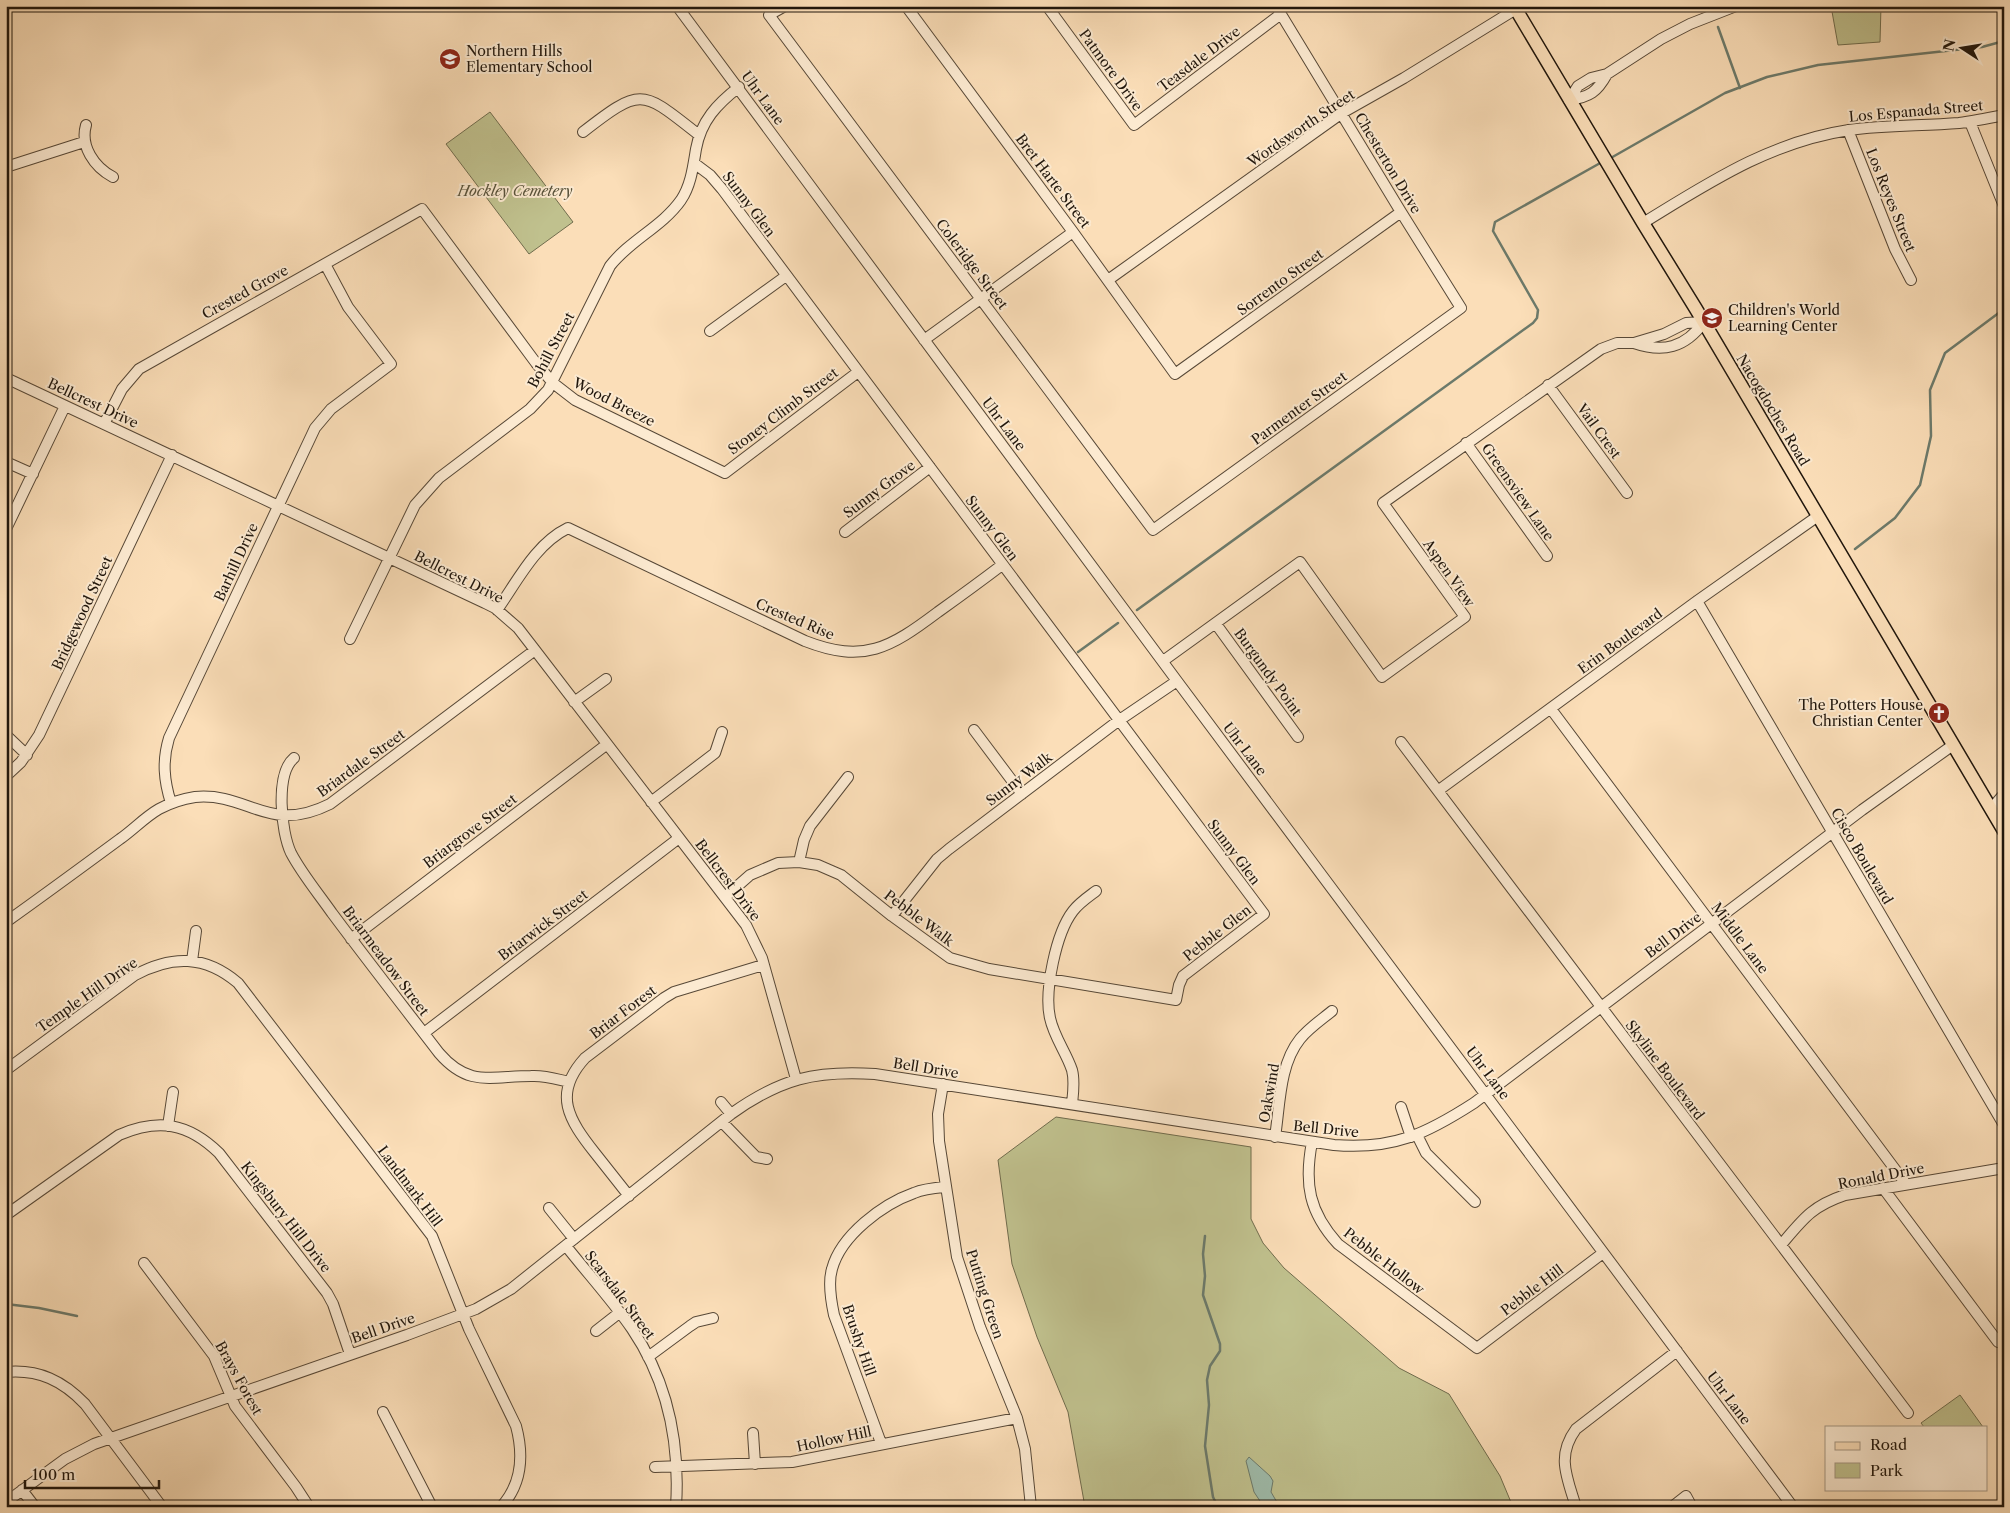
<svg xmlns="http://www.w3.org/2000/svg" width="2010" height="1513" font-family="'Libre Caslon Text',serif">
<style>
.green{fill:#c0c18e;stroke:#706c4d}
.water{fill:#9fbcab;stroke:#6c7a6b}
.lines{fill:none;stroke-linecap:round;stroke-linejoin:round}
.stream{stroke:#6c7a6b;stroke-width:2.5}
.minor-casing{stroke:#574837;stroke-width:12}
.major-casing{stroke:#20160c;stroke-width:15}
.minor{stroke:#fcead1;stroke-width:10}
.major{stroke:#fbdeb8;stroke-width:12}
.labels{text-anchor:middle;stroke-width:4;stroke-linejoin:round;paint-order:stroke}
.poi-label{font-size:14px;fill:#20160c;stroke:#fcead1;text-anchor:start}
.street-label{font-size:14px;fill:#20160c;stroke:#fcead1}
.park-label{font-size:14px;font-style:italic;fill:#58523a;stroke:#fcead1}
</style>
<rect width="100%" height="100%" fill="#fbdeb8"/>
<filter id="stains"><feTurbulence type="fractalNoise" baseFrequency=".004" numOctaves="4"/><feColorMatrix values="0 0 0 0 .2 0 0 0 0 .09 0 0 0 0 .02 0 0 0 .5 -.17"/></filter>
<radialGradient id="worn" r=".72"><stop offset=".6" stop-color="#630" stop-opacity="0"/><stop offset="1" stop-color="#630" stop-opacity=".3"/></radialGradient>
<path class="green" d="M1831,6H1881L1880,42L1838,45Z
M490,112L573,222L529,254L446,144Z
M1056,1117L1251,1147V1219L1263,1243L1284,1268L1399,1368L1449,1394L1500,1476L1513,1507H1085L1068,1412L1037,1337L1012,1264L998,1160Z
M1960,1395L1983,1427H1924L1921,1423Z"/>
<path class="water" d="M1249,1457L1270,1476L1273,1481L1271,1492L1278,1504L1283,1507H1264L1254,1492L1246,1461Z"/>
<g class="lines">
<path class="stream" d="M1718,27L1740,88
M1609,159L1725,93L1767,77L1818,65L1982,47L2004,41
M1855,549L1895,518L1920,485L1931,436L1930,390L1945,353L2004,309
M1137,610L1533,323L1537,318L1538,310L1493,231L1495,222L1602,162
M1078,652L1118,623
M1205,1236L1203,1254L1205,1276L1203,1295L1220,1344V1351L1210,1366L1207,1380L1209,1405L1205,1446L1213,1497L1218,1507
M6,1304L39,1308L77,1316"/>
<g class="minor-casing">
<path id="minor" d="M677,6L1177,681L1793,1507
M785,6L769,15L1153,530L1461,308L1401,212L1276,6
M906,6L1073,232L1175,374L1401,212
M1047,6L1134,125L1281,14
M1569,100L1578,86L1591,78L1607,74L1661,39L1690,24L1736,6
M1569,100C1590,97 1597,92 1607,74
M1970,122L2004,206
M86,125C80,146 94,167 113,177
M1848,130L1895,249L1911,280
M583,132C642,86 642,90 699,135
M694,163L710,175L722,189L1264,914L1183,976L1179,985L1176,1000L989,969L950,958L892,916L841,875L818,865L799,862L778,863L750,875L725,897
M6,167L84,142
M1643,223C1710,182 1770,142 1849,130C1886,125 1922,126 1959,123C1974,121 1989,118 2004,115
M1108,280L1342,113L1404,78L1516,9
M710,331L786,276
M924,340L1073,232
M1634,343C1663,353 1685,348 1704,322
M6,378L485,603L495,608L518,628L535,650L746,925L762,958L796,1079
M1548,385L1627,493
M104,424L122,389L139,369L422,209L536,363L553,383L575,400L725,473L858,372
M1466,443L1547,556
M6,462L33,474
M6,529L65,406
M845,532L930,467
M1697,601L2004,1125
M497,610C517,582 535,544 568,528L805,641C864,664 890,648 938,612C959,597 981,581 1002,565
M1216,624L1298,737
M350,639L415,505L439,478L530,409L548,390L610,266C630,240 662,227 681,200C691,185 693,167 696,149C701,121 717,104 739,87
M1163,661L1300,562L1382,677L1465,617L1383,503L1601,349L1617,343H1634L1664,334L1686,323L1704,322
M574,702L606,679
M1551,709L1906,1184
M974,730L1022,794
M6,735L27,755
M1401,742L1908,1413
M294,758C275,774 281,832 291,853C302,874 318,893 332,913C367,960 403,1006 439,1053C469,1088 492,1076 531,1076C544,1075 556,1079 569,1082
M6,776L21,762L39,735L172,455
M1439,790L1697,601L1818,516
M651,802L715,753L722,732
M171,803C164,781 162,761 169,738L315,428L331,409L391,364L348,307L325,264
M1991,809L2004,794
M799,862L804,840L810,826L848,777
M892,916L937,859L949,849L1118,721L1177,681
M6,922C44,895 82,867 120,839C133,830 145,817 159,809C170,803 182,799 195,797C249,792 268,835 330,804L535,650
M351,939L606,745
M192,961L196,931
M424,1033L679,838
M6,1070L135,975C172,955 205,955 238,983L432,1236L469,1329L516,1426C524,1456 522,1484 501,1507
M943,1084L938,1114L939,1141L957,1257L980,1327L1017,1418L1025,1449L1031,1507
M721,1102L731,1114
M1072,1104C1073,1094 1075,1081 1072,1070C1066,1052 1054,1037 1050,1018C1044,991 1056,933 1073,911C1079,903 1088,897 1096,891
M1401,1107L1411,1137
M722,1122L756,1157L767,1159
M168,1126L173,1092
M1417,1135L1426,1153L1475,1202
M1275,1137C1280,1106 1279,1065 1300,1039C1309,1028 1321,1020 1332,1011
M1312,1142C1304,1184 1309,1212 1338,1244L1477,1348L1603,1253
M1883,1188L1998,1342
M629,1196C618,1182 606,1167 595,1153C569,1120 552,1094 585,1058L664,998L674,992L763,965
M549,1208L574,1239
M6,1215L119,1135C159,1118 188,1123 219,1153L327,1293L333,1304L350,1354
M1781,1245C1803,1219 1812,1206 1845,1195L2004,1168
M566,1246C588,1274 612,1300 632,1329C668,1382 680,1444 676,1507
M144,1263L214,1356L235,1406L296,1487L309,1507
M596,1331L619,1313
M648,1357L690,1326L696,1322L713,1318
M6,1372C39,1369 63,1381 85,1404L162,1507
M383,1412L432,1507
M753,1433L755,1464
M881,1443L834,1315C831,1301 828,1282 832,1269C841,1235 883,1204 914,1193C924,1189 935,1188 945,1187
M655,1467L792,1462L1017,1418
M22,1490L35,1507
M6,1502L65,1459L94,1444L407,1335L476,1309L511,1289L731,1114C780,1079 815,1070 875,1074L1334,1145C1393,1150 1426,1134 1474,1103L1862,810L1953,745
M1576,1507C1567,1477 1556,1456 1576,1429L1677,1351
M1672,1507L1686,1496L1692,1507"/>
</g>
<g class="major-casing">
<path id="major" d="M1514,6L1643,223L1696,309L2004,831"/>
</g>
<use href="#minor" class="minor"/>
<use href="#major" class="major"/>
</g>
<defs>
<g id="school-disc" transform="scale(1.125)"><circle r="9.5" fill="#8f2418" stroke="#fcead1"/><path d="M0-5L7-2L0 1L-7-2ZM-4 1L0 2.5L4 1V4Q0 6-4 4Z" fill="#fff"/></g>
<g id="church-disc" transform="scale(1.125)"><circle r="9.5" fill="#8f2418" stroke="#fcead1"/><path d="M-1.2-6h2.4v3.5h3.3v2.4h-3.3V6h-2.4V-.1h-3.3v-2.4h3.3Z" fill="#fff"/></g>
</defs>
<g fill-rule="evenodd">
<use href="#school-disc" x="450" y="59"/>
<use href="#school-disc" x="1712" y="318"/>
<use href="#church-disc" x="1939" y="713"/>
</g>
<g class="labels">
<g class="poi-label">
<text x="466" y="56">Northern Hills<tspan x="466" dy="16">Elementary School</tspan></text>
<text x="1728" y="315">Children's World<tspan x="1728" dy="16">Learning Center</tspan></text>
<text x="1923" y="710" text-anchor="end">The Potters House<tspan x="1923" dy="16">Christian Center</tspan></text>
</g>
<g class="street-label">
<text transform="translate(1199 59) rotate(-37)" y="5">Teasdale Drive</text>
<text transform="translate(1111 70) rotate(54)" y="5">Patmore Drive</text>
<text transform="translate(763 98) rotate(54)" y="5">Uhr Lane</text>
<text transform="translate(1916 111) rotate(-5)" y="5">Los Espanada Street</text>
<text transform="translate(1301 128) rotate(-34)" y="5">Wordsworth Street</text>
<text transform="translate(1388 163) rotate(59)" y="5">Chesterton Drive</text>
<text transform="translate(1053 181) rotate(53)" y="5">Bret Harte Street</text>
<text transform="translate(1891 200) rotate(68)" y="5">Los Reyes Street</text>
<text transform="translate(749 204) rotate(53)" y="5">Sunny Glen</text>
<text transform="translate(972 264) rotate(53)" y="5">Coleridge Street</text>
<text transform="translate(1280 282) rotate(-36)" y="5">Sorrento Street</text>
<text transform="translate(245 292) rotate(-29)" y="5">Crested Grove</text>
<text transform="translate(551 350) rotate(-62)" y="5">Bohill Street</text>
<text transform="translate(614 402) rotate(27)" y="5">Wood Breeze</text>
<text transform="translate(93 403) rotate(25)" y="5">Bellcrest Drive</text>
<text transform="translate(1299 408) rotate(-36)" y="5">Parmenter Street</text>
<text transform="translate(1773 410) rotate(59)" y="5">Nacogdoches Road</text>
<text transform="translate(783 411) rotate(-37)" y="5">Stoney Climb Street</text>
<text transform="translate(1004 424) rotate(53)" y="5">Uhr Lane</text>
<text transform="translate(1599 431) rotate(54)" y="5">Vail Crest</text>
<text transform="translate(879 489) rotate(-37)" y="5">Sunny Grove</text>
<text transform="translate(1518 492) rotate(55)" y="5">Greensview Lane</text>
<text transform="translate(992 528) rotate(53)" y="5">Sunny Glen</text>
<text transform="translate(236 562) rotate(-65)" y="5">Barhill Drive</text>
<text transform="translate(1449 573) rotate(55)" y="5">Aspen View</text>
<text transform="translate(459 577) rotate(27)" y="5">Bellcrest Drive</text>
<text transform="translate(82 613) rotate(-65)" y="5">Bridgewood Street</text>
<text transform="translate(795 619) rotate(23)" y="5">Crested Rise</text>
<text transform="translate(1620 641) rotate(-36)" y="5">Erin Boulevard</text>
<text transform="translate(1268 672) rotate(54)" y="5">Burgundy Point</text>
<text transform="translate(1245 749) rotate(53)" y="5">Uhr Lane</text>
<text transform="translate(361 763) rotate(-36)" y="5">Briardale Street</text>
<text transform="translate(1019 779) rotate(-37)" y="5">Sunny Walk</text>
<text transform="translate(470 831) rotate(-37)" y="5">Briargrove Street</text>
<text transform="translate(1234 852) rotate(53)" y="5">Sunny Glen</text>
<text transform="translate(1862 856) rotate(60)" y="5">Cisco Boulevard</text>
<text transform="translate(728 880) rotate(53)" y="5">Bellcrest Drive</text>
<text transform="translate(919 918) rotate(37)" y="5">Pebble Walk</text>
<text transform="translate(543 925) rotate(-37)" y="5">Briarwick Street</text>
<text transform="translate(1217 933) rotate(-38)" y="5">Pebble Glen</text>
<text transform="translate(1673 935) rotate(-37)" y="5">Bell Drive</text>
<text transform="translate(1740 938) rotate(53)" y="5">Middle Lane</text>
<text transform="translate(386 961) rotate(53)" y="5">Briarmeadow Street</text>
<text transform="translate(87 995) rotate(-35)" y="5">Temple Hill Drive</text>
<text transform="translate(623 1012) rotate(-37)" y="5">Briar Forest</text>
<text transform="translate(926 1068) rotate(9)" y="5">Bell Drive</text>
<text transform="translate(1665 1070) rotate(53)" y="5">Skyline Boulevard</text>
<text transform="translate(1488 1073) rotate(53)" y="5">Uhr Lane</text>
<text transform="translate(1269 1093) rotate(-80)" y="5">Oakwind</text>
<text transform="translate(1326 1129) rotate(6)" y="5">Bell Drive</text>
<text transform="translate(1881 1176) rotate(-11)" y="5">Ronald Drive</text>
<text transform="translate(410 1186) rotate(53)" y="5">Landmark Hill</text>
<text transform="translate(286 1217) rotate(52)" y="5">Kingsbury Hill Drive</text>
<text transform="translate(1384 1261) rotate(38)" y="5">Pebble Hollow</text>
<text transform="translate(1532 1290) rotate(-37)" y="5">Pebble Hill</text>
<text transform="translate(985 1294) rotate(72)" y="5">Putting Green</text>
<text transform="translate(620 1295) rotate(53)" y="5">Scarsdale Street</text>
<text transform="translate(383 1328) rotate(-19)" y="5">Bell Drive</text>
<text transform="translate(859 1340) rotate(71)" y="5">Brushy Hill</text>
<text transform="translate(239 1378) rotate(61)" y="5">Brays Forest</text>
<text transform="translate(1729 1398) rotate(53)" y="5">Uhr Lane</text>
<text transform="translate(834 1439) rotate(-12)" y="5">Hollow Hill</text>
</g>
<g class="park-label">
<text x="515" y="196">Hockley Cemetery</text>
</g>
</g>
<rect width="2010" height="1513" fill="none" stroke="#fbdeb8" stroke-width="25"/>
<rect x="8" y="8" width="1995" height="1498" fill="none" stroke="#20160c" stroke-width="2.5"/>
<rect x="12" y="12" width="1985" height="1488" fill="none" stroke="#20160c"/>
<rect x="1825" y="1426" width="162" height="65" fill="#fcead1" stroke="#a49582"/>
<rect x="1835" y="1442" width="25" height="8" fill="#fbdeb8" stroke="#a49582"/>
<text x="1870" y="1450" font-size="15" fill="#20160c">Road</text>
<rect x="1835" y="1463" width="25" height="15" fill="#c0c18e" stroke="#a49582"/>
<text x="1870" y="1476" font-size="15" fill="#20160c">Park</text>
<g transform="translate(1962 48) rotate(282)" stroke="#fcead1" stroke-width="4" paint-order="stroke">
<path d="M0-4L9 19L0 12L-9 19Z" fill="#20160c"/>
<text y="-8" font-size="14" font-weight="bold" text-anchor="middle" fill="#20160c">N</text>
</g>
<path d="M25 1480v8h134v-8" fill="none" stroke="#20160c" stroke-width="2.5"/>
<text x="32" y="1480" font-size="15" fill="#20160c" stroke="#fcead1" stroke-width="4" paint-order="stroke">100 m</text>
<rect width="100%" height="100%" filter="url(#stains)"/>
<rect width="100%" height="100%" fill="url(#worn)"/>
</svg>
